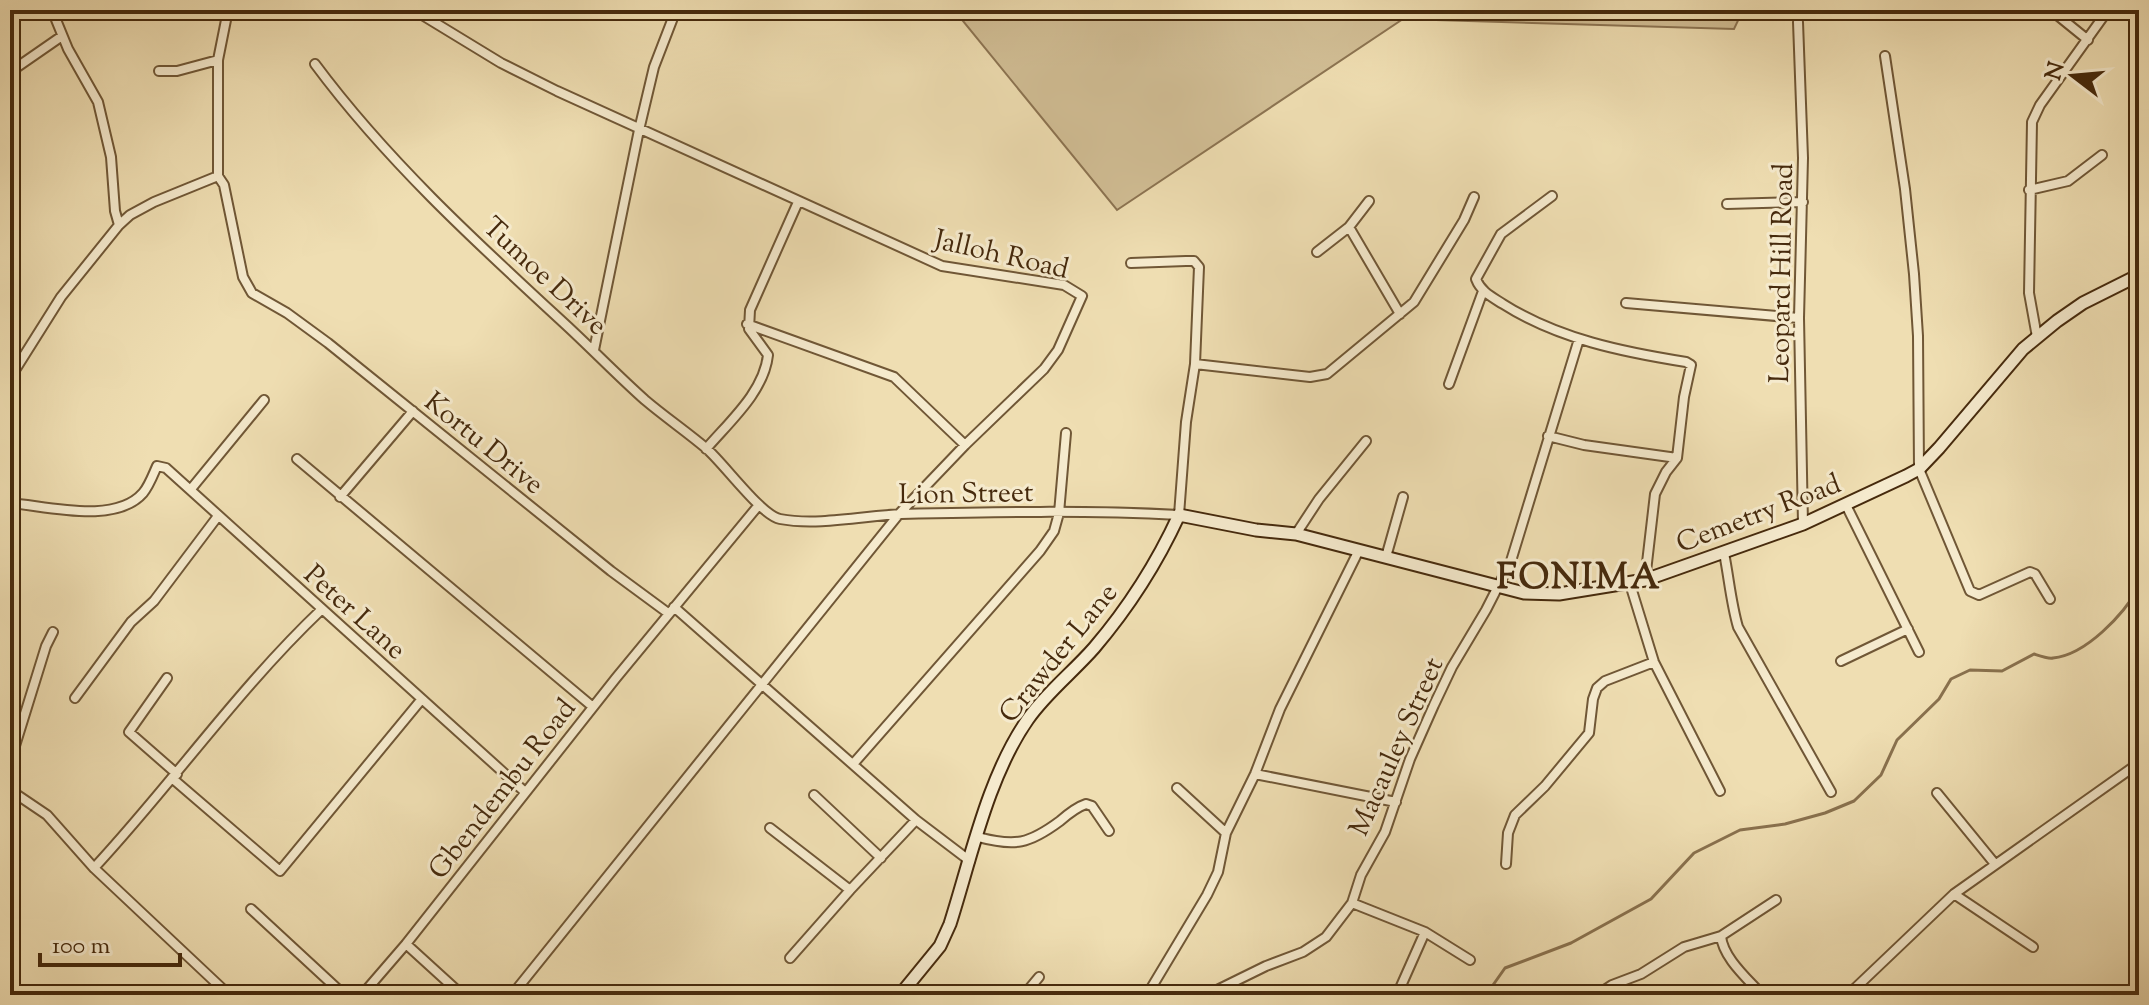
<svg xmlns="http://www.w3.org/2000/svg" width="2149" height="1005" font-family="'Sorts Mill Goudy',serif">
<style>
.green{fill:#d2bf96;stroke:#8c7452;stroke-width:2}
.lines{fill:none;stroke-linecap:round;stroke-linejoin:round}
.stream{stroke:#89714e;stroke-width:3}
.street-casing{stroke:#705736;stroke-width:12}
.secondary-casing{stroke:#462a0d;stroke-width:15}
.street{stroke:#f5eacd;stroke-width:8}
.secondary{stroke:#f5eacd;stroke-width:11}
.labels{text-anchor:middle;stroke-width:6;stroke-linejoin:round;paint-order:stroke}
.street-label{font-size:28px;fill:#462a0d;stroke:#f5eacd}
.district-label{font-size:36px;font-weight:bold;letter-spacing:2px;fill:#462a0d;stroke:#f5eacd}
</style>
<rect width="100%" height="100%" fill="#efdeb2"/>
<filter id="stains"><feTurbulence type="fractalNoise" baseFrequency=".0025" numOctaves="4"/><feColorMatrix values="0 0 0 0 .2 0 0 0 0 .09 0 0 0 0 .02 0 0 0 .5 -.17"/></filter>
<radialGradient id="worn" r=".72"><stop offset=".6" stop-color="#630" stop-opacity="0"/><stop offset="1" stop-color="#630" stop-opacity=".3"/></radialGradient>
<path class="green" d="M954,10H1743L1734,29L1403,19L1117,210Z"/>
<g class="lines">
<path class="stream" d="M1486,995L1505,968L1571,943L1651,899L1694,853L1740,830L1785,824L1825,813L1854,801L1881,775L1897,740L1939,699L1951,679L1970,670L2002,671L2034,654C2040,656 2048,659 2053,658C2086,655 2124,614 2139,587"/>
<g class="street-casing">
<path id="street" d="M52,10L68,49L98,102L111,157L115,211L119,225
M414,10L501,63L557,91L942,266L1064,285L1082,296L1058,350L1044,369L965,445L899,514L512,995
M2051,10L2088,40
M1798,22L1803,158L1799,318L1803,524
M1885,56L1905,189L1914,274L1918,336L1919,469L1970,591L1979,595L2030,572L2035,574L2050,599
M315,64C387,161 478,244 566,325C593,350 618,376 645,400C665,417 687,432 707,449C725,465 761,515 780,519C817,526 864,516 901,514C994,512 1087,510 1179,515L1186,422L1195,364L1199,267L1194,261H1186L1131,263
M159,71H177L218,60
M10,72L62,36
M218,176V60L228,10
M2029,190L2068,181L2102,155
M1552,196L1501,234L1476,279C1481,292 1492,297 1503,304C1558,339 1623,352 1686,362L1691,365L1684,397L1677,458L1666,472L1655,494L1645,580
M1727,204L1803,202
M1349,227L1400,314
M1317,252L1349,227L1369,201
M1626,303L1799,318
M747,324L894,377L965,445
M2037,337L2029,293L2032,122L2040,105L2108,10
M594,350L639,130L654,67L676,10
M1195,364L1310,377L1327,374L1414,302L1464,220L1474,197
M10,378L61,297L119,225L130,215L154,202L218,176L224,185L243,277L252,293L287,313L328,343L611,571L668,613
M1449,384L1483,291
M1548,436L1584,445L1677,458
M706,449C729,422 764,392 768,355L749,329L750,310L798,202
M297,459L593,707
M191,489L264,400
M340,497L413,411
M10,503C47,506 115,525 143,493C149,486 153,475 157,466L166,468L525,792
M1846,505L1919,652
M1296,534L1319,499L1366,441
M1724,553C1729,578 1731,603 1738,627L1831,792
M1386,557L1403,497
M1630,584L1654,662L1720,791
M674,607L916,820L970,861
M1841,661L1908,629
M167,678L129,732L177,774
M75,698L131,622L154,601L218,516
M10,762L46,646L53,632
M854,763L1040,551L1054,531L1059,513L1066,433
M1255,774L1396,802
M173,779L280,871L421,700
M1177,788L1226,833
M10,790L47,815L94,868L229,995
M1937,793L1995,864
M814,795L881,858
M770,828L850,890L916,820
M978,837C1015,847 1029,844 1060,821C1068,814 1077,807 1086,804L1092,806L1109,831
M1506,864L1508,833L1515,815L1545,786L1589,733L1593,699L1597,688L1605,681L1654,662
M94,868C172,784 238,689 321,610
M1954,894L2033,947
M1352,903L1425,932L1470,960
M251,909L344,995
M406,944L462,995
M790,958L850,890
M362,995L406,944L616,678L758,506
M1024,995L1039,977
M1147,995L1207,895L1218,872L1226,833L1255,774L1280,709L1358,552
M1207,995L1266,966L1303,952L1326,937L1352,903L1361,875L1385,832L1410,759L1434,705L1452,667L1486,610L1511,561L1579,339
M1397,995L1425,932
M1597,995L1612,985L1641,974L1684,947L1721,936
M1762,995C1748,979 1723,958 1721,936L1776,900
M1848,995L1954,894L2139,763"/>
</g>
<g class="secondary-casing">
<path id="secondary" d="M900,995L940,946L950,924C971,858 988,776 1028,719C1046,693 1073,672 1094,648C1129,607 1157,563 1179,515L1256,530L1296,534L1524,593L1559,594L1645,580L1803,524L1906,476L1919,469L1939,448L2023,349L2057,321L2083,303L2139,275"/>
</g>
<use href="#street" class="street"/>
<use href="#secondary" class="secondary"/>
</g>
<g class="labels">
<g class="street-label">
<text transform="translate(1002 253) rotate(13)" y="10">Jalloh Road</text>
<text transform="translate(1780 273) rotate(-89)" y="10">Leopard Hill Road</text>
<text transform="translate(546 275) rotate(43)" y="10">Tumoe Drive</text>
<text transform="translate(485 442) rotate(39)" y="10">Kortu Drive</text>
<text transform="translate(966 492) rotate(-1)" y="10">Lion Street</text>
<text transform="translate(1758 512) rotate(-21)" y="10">Cemetry Road</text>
<text transform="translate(356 611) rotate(42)" y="10">Peter Lane</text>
<text transform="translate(1057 652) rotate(-51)" y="10">Crawder Lane</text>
<text transform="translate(1395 746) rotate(-66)" y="10">Macauley Street</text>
<text transform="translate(501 788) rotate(-52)" y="10">Gbendembu Road</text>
</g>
<g class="district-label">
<text x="1579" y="588">FONIMA</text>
</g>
</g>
<rect width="2149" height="1005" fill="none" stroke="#efdeb2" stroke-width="40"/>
<rect x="12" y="12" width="2125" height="981" fill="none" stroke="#462a0d" stroke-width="4"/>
<rect x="20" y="20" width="2109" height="965" fill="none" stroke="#462a0d" stroke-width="2"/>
<g transform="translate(2073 76) rotate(286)" stroke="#f5eacd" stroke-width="6" paint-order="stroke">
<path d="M0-6L14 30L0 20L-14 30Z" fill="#462a0d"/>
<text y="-12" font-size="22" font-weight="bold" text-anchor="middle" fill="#462a0d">N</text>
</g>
<path d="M40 953v12h140v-12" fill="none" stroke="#462a0d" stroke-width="4"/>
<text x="52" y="953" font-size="24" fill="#462a0d" stroke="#f5eacd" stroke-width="6" paint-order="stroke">100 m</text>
<rect width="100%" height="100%" filter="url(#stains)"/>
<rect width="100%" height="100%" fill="url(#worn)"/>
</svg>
